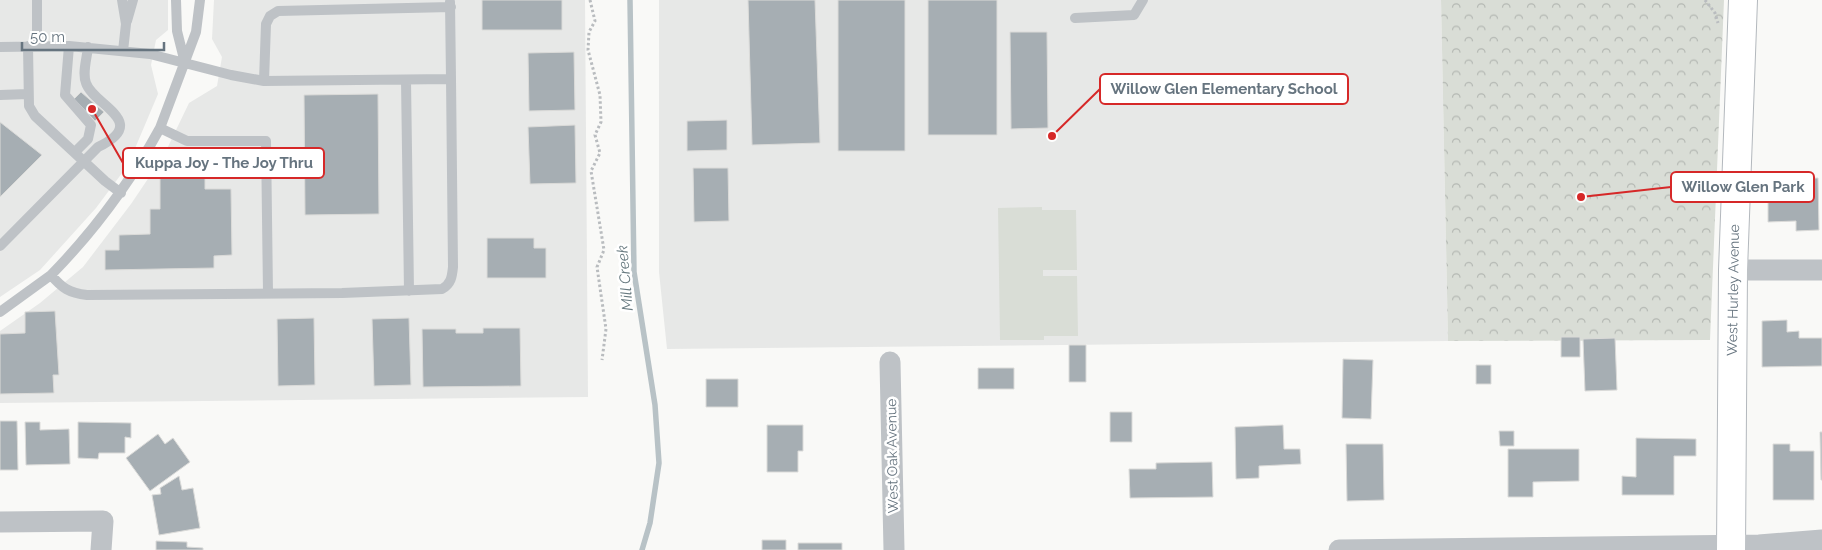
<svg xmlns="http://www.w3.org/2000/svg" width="1822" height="550" font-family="Raleway,sans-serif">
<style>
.built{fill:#e7e8e7}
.grass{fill:#d9ddd6}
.park{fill:url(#park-crowns)}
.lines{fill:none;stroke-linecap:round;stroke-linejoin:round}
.stream{stroke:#b8c2c6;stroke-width:5.5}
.building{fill:#a6aeb3;stroke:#dbdbd9}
.secondary-casing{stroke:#b3b8bd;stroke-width:30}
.path{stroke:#b9bcbf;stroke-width:3;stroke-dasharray:2.5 2.5;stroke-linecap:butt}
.lane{stroke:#bec2c6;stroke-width:10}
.street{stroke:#bec2c6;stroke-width:21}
.secondary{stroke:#fff;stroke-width:28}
.labels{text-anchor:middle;stroke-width:5;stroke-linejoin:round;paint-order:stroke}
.street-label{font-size:14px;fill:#66747f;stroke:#fff}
.water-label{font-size:15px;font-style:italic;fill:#67797f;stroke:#fff}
.leader{fill:none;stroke:#d62828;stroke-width:2}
.callout-dot{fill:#d62828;stroke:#fff;stroke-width:2}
.callout{fill:#fff;stroke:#d62828;stroke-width:2}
.callout-label{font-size:15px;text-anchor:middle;font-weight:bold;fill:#66747f}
</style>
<defs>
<pattern id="park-crowns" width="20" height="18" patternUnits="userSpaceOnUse" patternTransform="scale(1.25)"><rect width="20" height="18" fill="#d9ddd6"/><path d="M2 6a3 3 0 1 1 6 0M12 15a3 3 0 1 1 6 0" fill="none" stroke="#b4b8b3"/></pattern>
</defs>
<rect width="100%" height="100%" fill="#f9f9f7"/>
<path class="built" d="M0,0H168V30L156,40L151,65L158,94L128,165L96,208L40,270L0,297Z
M214,0H585L588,397L0,403V331L40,303L83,267L131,204L164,155L189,103L217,86L222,57L212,39Z
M659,0H1441L1448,341L667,349L659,272Z"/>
<path class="grass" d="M1042,207V210H1076L1077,270H1043V276H1077L1078,336H1044V340H1000L998,208Z"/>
<path class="park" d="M1441,0H1724L1710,340L1448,341Z"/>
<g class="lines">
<path class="stream" d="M630,0L634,272L655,405L659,463L650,523L642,550"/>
</g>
<path class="building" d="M482,0H562V30H482Z
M748,0H815L820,143L752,145Z
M838,0H905V151H838Z
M928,0H997V135H928Z
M1010,32H1047L1048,128L1011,129Z
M574,52L575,110L529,111L528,53Z
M81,92L104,112L95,121L74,99Z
M378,94L379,214L305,215L304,95Z
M727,120V150L687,151V121Z
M0,122L42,155L0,197Z
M575,125L576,183L530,184L528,127Z
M693,168H728L729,221L694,222Z
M205,173V189H231L232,255L214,256V268L105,270V250H119V235L150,234V209H160V174Z
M1818,178L1819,230L1796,231V221L1768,222V179Z
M487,238H534V248H546V278H487Z
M55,311L59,375H53L54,393L0,394V334L25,333V312Z
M314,318L315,385L278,386L277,319Z
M409,318L411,385L374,386L372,319Z
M1787,320V332L1799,331V338H1822V366L1762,367V321Z
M483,328H520L521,386L423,387L422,329H456V333H483Z
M1561,337H1580V357H1561Z
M1615,338L1617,390L1585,391L1583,339Z
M1069,345H1086V382H1069Z
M1343,359L1373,360L1371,419L1342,418Z
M1476,365H1491V384H1476Z
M978,368H1014V389H978Z
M706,379H738V407H706Z
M1110,412H1132V442H1110Z
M0,421H17L18,470H0Z
M25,422H40V430L69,429L70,464L26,465Z
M78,422L131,423V438L125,437V453H99L98,459L78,458Z
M767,425H803V451H798V472H767Z
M1283,425L1284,449H1300L1301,464L1259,466V478L1236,479L1235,427Z
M1499,431H1514V446H1500Z
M1820,432H1822V480H1821Z
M158,434L165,444L173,438L190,462L150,491L126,458Z
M1636,438L1696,439V456H1674V495H1622V476L1636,477Z
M1346,444H1383L1384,500L1347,501Z
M1773,444H1790V451H1814V500H1773Z
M1508,449H1579V481L1533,482V497H1508Z
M1212,462L1213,497L1130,498L1129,469H1156V463Z
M179,476L182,490L193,488L200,528L159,535L152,495L161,494L160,488Z
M762,540H786V550H762Z
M156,541L187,542V547L203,548V550H156Z
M798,543H842V550H798Z"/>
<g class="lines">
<g class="secondary-casing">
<path id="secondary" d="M1731,550L1733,270L1743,0"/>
</g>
<path class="path" d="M590,0L595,21L589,32L588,50L600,95L601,122L595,135L600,153L591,171L604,250L597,267L606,329L602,360
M1705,0L1715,13L1718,23"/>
<path class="lane" d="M37,0V46
M122,0L126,24L123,51
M176,0L177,31L185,63
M450,2L451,79
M1075,18L1134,15L1143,0
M127,21L133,0
M28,46L29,106L35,116L105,181L121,193
M69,46L65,95L91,125L88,139L75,152
M0,47L69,46L150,54L231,75L264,81L451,79L453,267C452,277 451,284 442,289L342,293L87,295C69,293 62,288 51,275L0,312
M406,80L409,291
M264,81L266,24L270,16L278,11L451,7
M0,95L28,94
M160,128L196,32L200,0
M0,246L98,147C151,122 93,105 86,83C82,73 87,58 88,47
M51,275C95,230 130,183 160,128L187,141H266L268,293"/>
<path class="street" d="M1733,270H1822
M890,362L894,550
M0,522L103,521L101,550
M1339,550L1759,545L1822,540"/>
<use href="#secondary" class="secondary"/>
</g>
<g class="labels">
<g class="street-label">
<text transform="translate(1733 290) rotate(-89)" y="5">West Hurley Avenue</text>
<text transform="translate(892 456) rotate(-91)" y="5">West Oak Avenue</text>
</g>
<g class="water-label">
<text transform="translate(625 278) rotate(-95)" y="5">Mill Creek</text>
</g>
</g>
<path class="leader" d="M1052 136L1100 89M92 109L123 163M1581 197L1671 187"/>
<g class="callout-dot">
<circle cx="1052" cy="136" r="5"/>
<circle cx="92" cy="109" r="5"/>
<circle cx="1581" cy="197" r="5"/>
</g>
<g class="callout">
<rect x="1100" y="74" width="248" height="30" rx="5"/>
<rect x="123" y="148" width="201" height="30" rx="5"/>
<rect x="1671" y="172" width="143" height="30" rx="5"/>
</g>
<g class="callout-label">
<text x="1224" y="94">Willow Glen Elementary School</text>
<text x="224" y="168">Kuppa Joy - The Joy Thru</text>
<text x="1743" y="192">Willow Glen Park</text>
</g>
<path d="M22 42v8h142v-8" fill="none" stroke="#66747f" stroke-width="2.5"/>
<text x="30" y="42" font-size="15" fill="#66747f" stroke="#ffffff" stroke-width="4" paint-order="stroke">50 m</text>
</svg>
